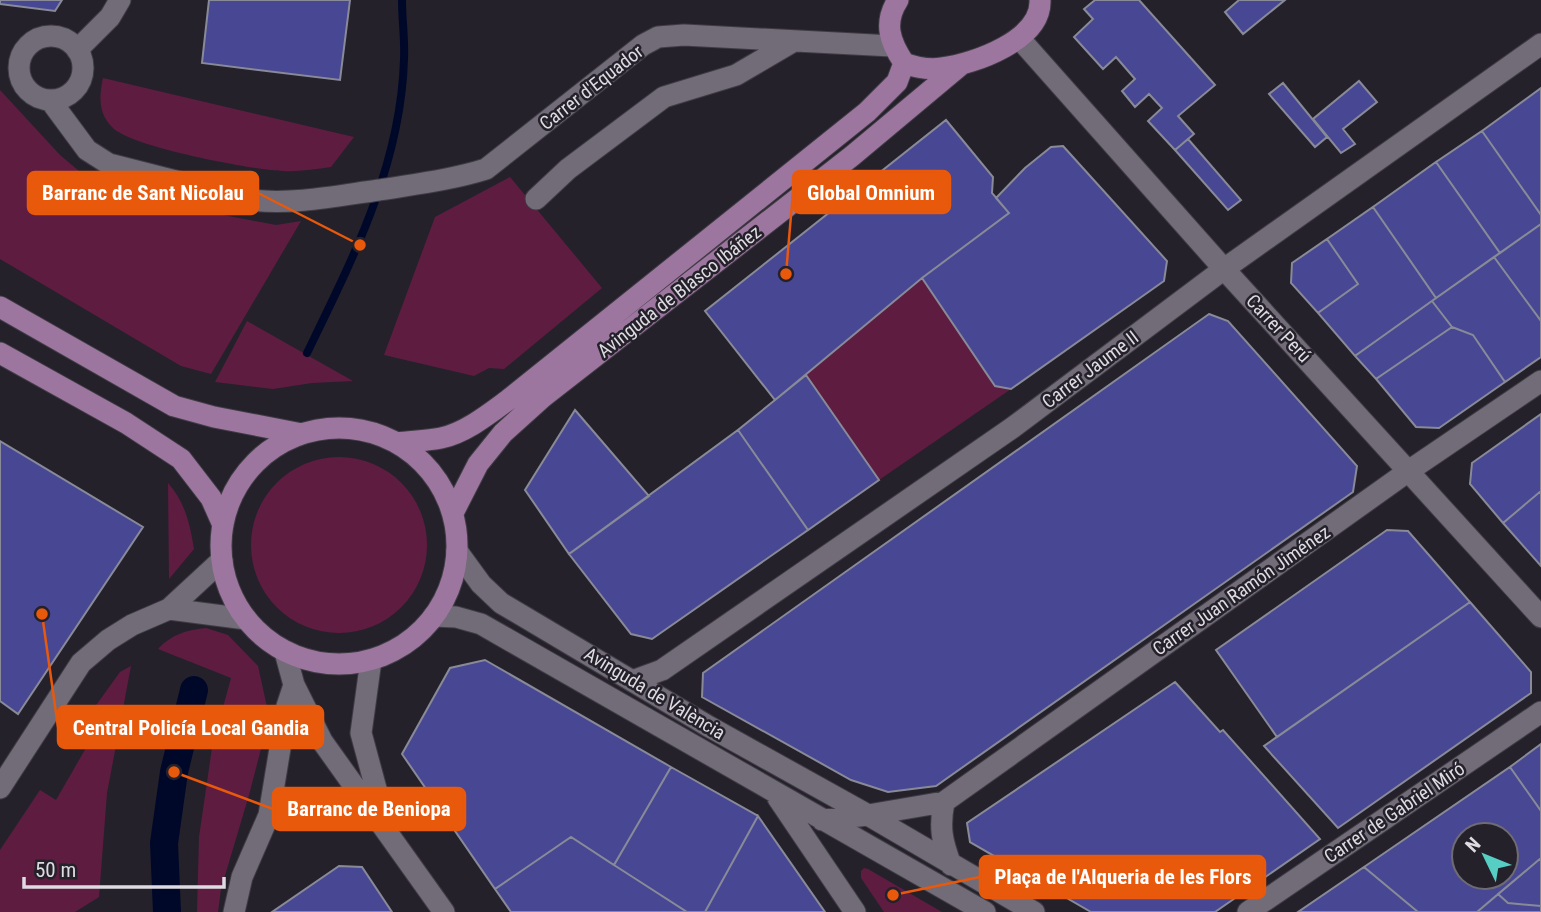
<svg xmlns="http://www.w3.org/2000/svg" width="1541" height="912" font-family="'Roboto Condensed',sans-serif">
<style>
.green{fill:#5e1c41}
.lines{fill:none;stroke-linecap:round;stroke-linejoin:round}
.stream{stroke:#000829;stroke-width:8}
.canal{stroke:#000829;stroke-width:28}
.building{fill:#474793;stroke:#888a98;stroke-width:2;fill-rule:evenodd}
.minor-casing{stroke:#403c45;stroke-width:23}
.major-casing{stroke:#403c45;stroke-width:23}
.minor{stroke:#716c78;stroke-width:21}
.major{stroke:#9c769f;stroke-width:21}
.labels{text-anchor:middle;stroke-width:5;stroke-linejoin:round;paint-order:stroke}
.street-label{font-size:19px;fill:#dedbe2;stroke:#25212b}
.leader{fill:none;stroke:#e8590c;stroke-width:2.5}
.callout-dot{fill:#e8590c;stroke:#25212b;stroke-width:2.5}
.callout{fill:#e8590c;stroke:#e8590c;stroke-width:2.5}
.callout-label{font-size:21px;text-anchor:middle;font-weight:bold;fill:#fff}
</style>
<rect width="100%" height="100%" fill="#25212b"/>
<path class="green" d="M103,78L354,137L331,167C315,169 298,172 283,171C252,170 132,147 113,128C98,114 99,96 103,78Z
M0,90L60,155L79,171L104,183L218,214L276,225L301,221L211,374L181,366L0,259Z
M510,177L602,288L504,369L489,368L474,376L384,355L435,217Z
M922,278L991,381L1011,389L879,480L806,375Z
M247,321L353,381L312,383L273,389L215,382Z
M251 545a88 88 0 1 1 176 0a88 88 0 1 1-176 0Z
M168,483C185,502 190,524 194,549L169,579Z
M206,628L228,635L258,666L267,707L262,745L249,795L221,889L218,912H197L199,837L212,748L231,678L158,649C172,634 187,630 206,628Z
M131,666L107,793L99,897L75,912H0V850L40,790L56,800L94,734L81,726L120,672Z
M864,868L868,869L942,912H884L861,878V871Z"/>
<g class="lines">
<path class="stream" d="M307,353C352,260 401,166 404,59C405,40 402,20 402,0"/>
<path class="canal" d="M167,912L164,843L174,772L194,690"/>
</g>
<path class="building" d="M0,0H62L55,11L0,4Z
M209,0H350L340,80L202,63Z
M1095,0H1139L1215,85L1178,116L1194,134L1175,150L1148,121L1162,108L1149,94L1135,107L1122,91L1135,79L1116,57L1103,69L1074,37L1093,19L1084,9Z
M1239,0H1285L1243,34L1225,12Z
M1359,81L1377,102L1343,129L1355,144L1341,153L1313,119Z
M1283,83L1327,137L1315,147L1269,94Z
M1541,88V215L1482,131Z
M946,120L993,177L992,193L1009,213L922,278L775,400L705,311Z
M1482,131L1541,215V224L1500,253L1436,162Z
M1188,139L1241,200L1228,210L1175,150Z
M1063,146L1167,261L1164,281L1011,389L995,386L922,278L1009,213L996,198L1025,168L1051,147Z
M1436,162L1500,253L1436,298L1373,207Z
M1373,207L1436,298L1355,356L1318,313L1358,284L1327,239Z
M1541,224V321L1494,257Z
M1327,239L1358,284L1318,313L1291,283L1292,263Z
M1494,257L1541,321V357L1505,382L1473,335L1452,327L1432,301Z
M1432,301L1452,327L1376,379L1355,356Z
M1209,314L1228,321L1357,466L1353,492L936,786L888,792L851,780L702,697L703,673Z
M1452,327L1473,335L1505,382L1439,428L1416,427L1376,379Z
M806,375L879,480L808,530L738,430Z
M575,410L649,496L569,554L525,490Z
M1541,414V491L1503,523L1470,484L1472,463Z
M738,430L808,530L652,639L631,634L569,554Z
M0,441L143,527L18,714L0,701Z
M1541,491V566L1503,523Z
M1387,530L1408,531L1470,602L1277,737L1216,650Z
M1470,602L1531,672V693L1338,828L1264,746Z
M485,660L671,767L614,865L571,837L495,889L402,754L450,668Z
M1175,682L1220,732L1223,730L1320,839L1215,912H1091L970,842L967,823Z
M1541,744V811L1510,767Z
M671,767L758,816L705,912H687L614,865Z
M1510,767L1541,811V858L1477,912H1418L1364,867ZM1464,835H1506V877H1464Z
M758,816L825,912H705Z
M571,837L614,865L687,912H511L495,889Z
M1541,858V906L1508,903L1498,894Z
M339,866L362,867L392,912H272Z
M1364,867L1418,912H1298Z
M1498,894L1508,903L1541,906V912H1477Z"/>
<g class="lines">
<g class="minor-casing">
<path id="minor" d="M19 68a32 32 0 1 1 64 0a32 32 0 1 1-64 0Z
M1019,38L1224,269L1541,617
M77,50L110,17L120,0
M50,100L87,150L109,164L250,200C294,205 336,196 379,190C415,184 451,180 486,169L643,45L658,37L684,35L892,46
M536,199L568,169L664,97L736,75L794,41
M457,551L481,584L501,603L708,726L868,815L1034,912
M169,609L246,619
M434,616L456,617L481,624L985,912
M285,652L294,685L322,741L444,912
M371,660L361,733L385,822
M632,681L662,670L1012,428L1224,269L1541,44
M0,788L81,663L108,640L132,625L169,609L222,560
M778,798L855,912
M944,802C939,828 942,841 951,865
M822,820L868,815L944,802L1410,470L1541,381
M234,912L242,877L269,815L287,706L294,685
M1248,912L1541,712"/>
</g>
<g class="major-casing">
<path id="major" d="M898,0C883,23 890,42 904,63C917,68 928,70 942,68C974,64 1042,40 1040,0
M0,307L174,406L214,417L302,434
M0,353L126,423L181,459L211,498L223,525
M221 546a118 118 0 1 1 236 0a118 118 0 1 1-236 0Z
M397,443C412,441 427,441 441,438C465,433 489,414 508,400L867,112L897,82L904,63
M453,513L478,464L503,433L543,397L852,156L962,64"/>
</g>
<use href="#minor" class="minor"/>
<use href="#major" class="major"/>
</g>
<g class="labels">
<g class="street-label">
<text transform="translate(591 87) rotate(-38)" y="7">Carrer d'Equador</text>
<text transform="translate(679 291) rotate(-38)" y="7">Avinguda de Blasco Ibáñez</text>
<text transform="translate(1279 328) rotate(47)" y="7">Carrer Perú</text>
<text transform="translate(1090 369) rotate(-37)" y="7">Carrer Jaume II</text>
<text transform="translate(1241 590) rotate(-35)" y="7">Carrer Juan Ramón Jiménez</text>
<text transform="translate(655 693) rotate(31)" y="7">Avinguda de València</text>
<text transform="translate(1394 812) rotate(-34)" y="7">Carrer de Gabriel Miró</text>
</g>
</g>
<path class="leader" d="M786 274L793 192M360 245L258 193M42 614L58 727M174 772L273 809M893 895L980 877"/>
<g class="callout-dot">
<circle cx="786" cy="274" r="7"/>
<circle cx="360" cy="245" r="7"/>
<circle cx="42" cy="614" r="7"/>
<circle cx="174" cy="772" r="7"/>
<circle cx="893" cy="895" r="7"/>
</g>
<g class="callout">
<rect x="793" y="171" width="157" height="42" rx="7"/>
<rect x="28" y="172" width="230" height="42" rx="7"/>
<rect x="58" y="706" width="265" height="42" rx="7"/>
<rect x="273" y="788" width="192" height="42" rx="7"/>
<rect x="980" y="856" width="285" height="42" rx="7"/>
</g>
<g class="callout-label">
<text x="871" y="200">Global Omnium</text>
<text x="143" y="200">Barranc de Sant Nicolau</text>
<text x="191" y="735">Central Policía Local Gandia</text>
<text x="369" y="816">Barranc de Beniopa</text>
<text x="1123" y="884">Plaça de l'Alqueria de les Flors</text>
</g>
<g transform="translate(1485 856) rotate(313)"><circle r="33" fill="#25212b" stroke="#6f6b74" stroke-width="2"/>
<path d="M0-5L12 26L0 18L-12 26Z" fill="#56cec3"/>
<text y="-10" font-size="19" font-weight="bold" text-anchor="middle" fill="#dedbe2">N</text>
</g>
<path d="M24 877v10h200v-10" fill="none" stroke="#dedbe2" stroke-width="3.5"/>
<text x="35" y="877" font-size="21" fill="#dedbe2" stroke="#25212b" stroke-width="5" paint-order="stroke">50 m</text>
</svg>
